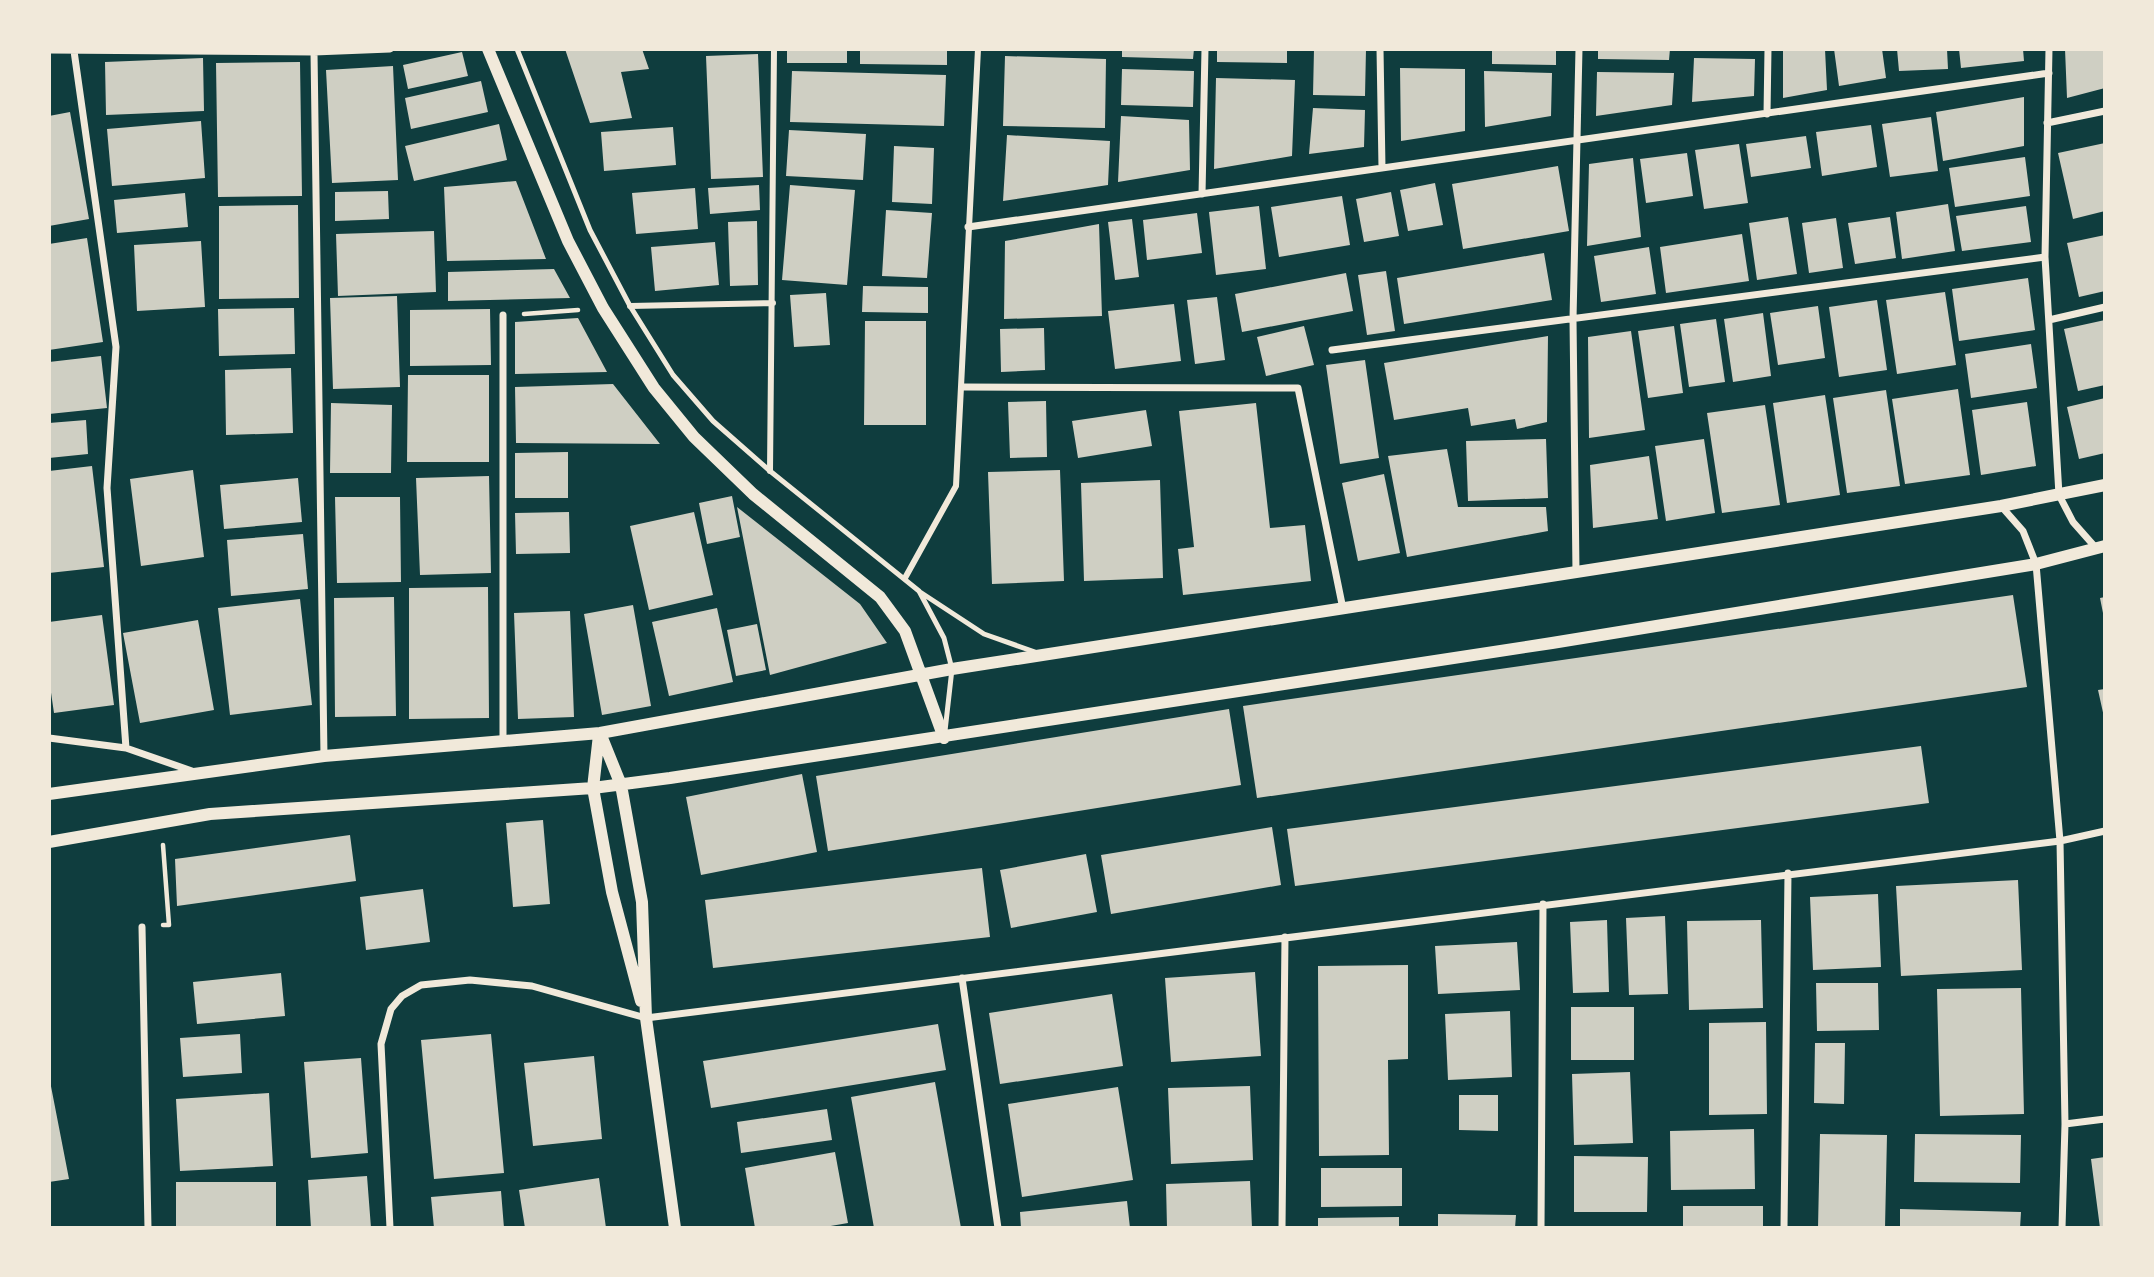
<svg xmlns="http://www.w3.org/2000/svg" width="2154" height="1277" font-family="Poppins,sans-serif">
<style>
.building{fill:#cfcfc3}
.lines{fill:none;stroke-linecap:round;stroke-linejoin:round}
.path{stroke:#f1e9da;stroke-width:4.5}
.service{stroke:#f1e9da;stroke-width:5}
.pedestrian{stroke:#f1e9da;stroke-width:6}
.minor{stroke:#f1e9da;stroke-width:7}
.tertiary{stroke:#f1e9da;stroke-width:12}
</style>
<rect width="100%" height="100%" fill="#0f3d3e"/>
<path class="building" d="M565,49H642L649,69L621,72L632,118L590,123Z
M787,49H847V63H787Z
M860,49H947V65L860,64Z
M1122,49H1194L1193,59L1122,57Z
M1217,49H1287V63L1217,62Z
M1314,49H1366L1365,96L1313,95Z
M1492,49H1556V65L1492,64Z
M1598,49H1670L1669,60L1598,59Z
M1783,49H1825L1827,90L1783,98Z
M1834,49H1882L1886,78L1839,86Z
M1897,49H1947L1948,69L1899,71Z
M1959,49H2023L2024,61L1961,68Z
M2065,49H2105V88L2067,98Z
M462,52L468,76L408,89L403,65Z
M758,54L763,177L711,179L706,56Z
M1005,56L1106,59L1105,128L1003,126Z
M203,58L204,111L106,115L105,62Z
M1694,58L1755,59L1754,96L1692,102Z
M300,62L302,196L218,197L216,63Z
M393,66L398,180L332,183L326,70Z
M1400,68L1465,69V131L1401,141Z
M1122,69L1194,71L1193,107L1121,105Z
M792,71L946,75L944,126L790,122Z
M1484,71L1552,73L1551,116L1485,127Z
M1597,72L1674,73L1672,105L1596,116Z
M1216,78L1295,80L1292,156L1214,169Z
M481,81L488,112L411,129L405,98Z
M2024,97V146L1943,161L1936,112Z
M1313,108L1365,110L1364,147L1309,154Z
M70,112L89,219L49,226V116Z
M1121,116L1189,120L1190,170L1118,182Z
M1931,117L1938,171L1890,177L1882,124Z
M201,121L205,178L112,186L107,129Z
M499,124L507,160L414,181L405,146Z
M1871,125L1877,167L1822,176L1816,132Z
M673,127L676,165L604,171L601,132Z
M789,130L866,134L863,180L786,176Z
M1007,135L1110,141L1108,185L1003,201Z
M1806,136L1811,168L1751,177L1746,144Z
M2105,143V211L2073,219L2058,153Z
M1739,144L1748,203L1704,209L1695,150Z
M894,146L934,148L932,204L892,202Z
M1687,153L1693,196L1646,203L1640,159Z
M2025,157L2030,196L1955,207L1949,168Z
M1633,158L1641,237L1587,246L1589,164Z
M1558,166L1569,231L1463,249L1452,184Z
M516,181L546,259L447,261L444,187Z
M1435,183L1443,225L1408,231L1400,190Z
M759,185L760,210L710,214L708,188Z
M790,185L855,190L847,285L782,280Z
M695,188L698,229L636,234L632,193Z
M388,191L389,219L335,221V192Z
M1391,192L1399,236L1364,242L1356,199Z
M185,193L188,227L117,233L114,200Z
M1342,196L1350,245L1279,257L1271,207Z
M1948,204L1955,251L1902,259L1896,212Z
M298,205L299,298L219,299V206Z
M1259,206L1266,269L1216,275L1209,212Z
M2026,206L2031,242L1962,251L1956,216Z
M886,210L932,213L927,278L882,276Z
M1197,213L1202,253L1147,260L1143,220Z
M1788,217L1797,274L1757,280L1749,223Z
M1890,217L1896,258L1855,264L1848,223Z
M1836,218L1843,268L1809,273L1802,223Z
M1132,219L1139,277L1115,280L1108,222Z
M757,221L758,285L730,286L728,222Z
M1099,224L1102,316L1004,319L1005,241Z
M434,231L436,292L338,296L336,234Z
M1742,234L1749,281L1666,293L1660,247Z
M2105,235V291L2079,297L2067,243Z
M87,238L103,342L49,350V244Z
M201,241L205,307L137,311L134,245Z
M715,242L719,285L655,291L651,247Z
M1649,247L1656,294L1601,302L1594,256Z
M1544,253L1552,300L1404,324L1397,278Z
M554,269L570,298L448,301V272Z
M1386,271L1395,331L1367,335L1358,275Z
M1346,273L1353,311L1242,332L1235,294Z
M2028,278L2035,330L1959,341L1952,289Z
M863,286L928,287V313L862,312Z
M1945,292L1956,365L1897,374L1886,300Z
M826,293L830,345L794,347L790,295Z
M397,296L400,387L333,389L330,298Z
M1217,297L1225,360L1195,364L1187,300Z
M1877,300L1887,370L1839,377L1829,307Z
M1174,304L1181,361L1115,369L1108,311Z
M1818,306L1825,358L1778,365L1770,313Z
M294,308L295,354L219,356L218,309Z
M490,309L491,365L410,366V310Z
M1763,313L1771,376L1733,382L1724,319Z
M578,318L607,372L515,374V322Z
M1716,319L1725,382L1689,387L1680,324Z
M2105,320V385L2078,391L2064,329Z
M865,321H926V425H864Z
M1304,326L1314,365L1266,376L1257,337Z
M1674,326L1683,393L1648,398L1638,331Z
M1044,328L1045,370L1001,372L1000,329Z
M1631,331L1645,430L1589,438L1588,337Z
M1548,336L1547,422L1517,429L1515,419L1471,426L1468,408L1394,420L1384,363Z
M2031,344L2037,388L1971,398L1965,354Z
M101,356L107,408L49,414V362Z
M1365,360L1379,458L1340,464L1326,365Z
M291,368L293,433L226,435L225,370Z
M408,375H489V462H407Z
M613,384L660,444L516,443L515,387Z
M1958,389L1970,475L1905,484L1892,399Z
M1886,390L1900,486L1847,493L1833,398Z
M1825,395L1840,495L1787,503L1773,403Z
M2105,398V453L2079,459L2067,407Z
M1046,401L1047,457L1010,458L1008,402Z
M2027,402L2036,466L1981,475L1972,410Z
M331,403L392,405L391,473H330Z
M1256,403L1270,528L1305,525L1311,581L1183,595L1178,549L1194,547L1179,411Z
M1765,405L1780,505L1722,513L1707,413Z
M1146,410L1152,446L1078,458L1072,421Z
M86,420L88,454L49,458V423Z
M1546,439L1548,498L1468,501L1466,441Z
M1704,439L1715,513L1666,521L1655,446Z
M1447,449L1458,507H1546L1548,531L1407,557L1388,456Z
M568,452V498H515V453Z
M1649,456L1658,519L1593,528L1590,465Z
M92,466L104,567L49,573V471Z
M193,470L204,557L141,566L130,479Z
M1060,470L1064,581L992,584L988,472Z
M1384,474L1400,553L1358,561L1342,483Z
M489,476L491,573L420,575L416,478Z
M298,478L302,522L224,529L220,485Z
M1160,480L1163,578L1084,581L1081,483Z
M732,496L740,537L707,544L699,503Z
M335,497H400L401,582L337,583Z
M737,507L860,604L887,643L770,675Z
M569,512L570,553L516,554L515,513Z
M694,512L713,595L649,610L630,526Z
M303,534L308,589L231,596L227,540Z
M488,587L489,718L409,719V588Z
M2013,595L2027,687L1257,798L1243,706Z
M394,597L396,716L335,717L334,598Z
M2105,597V618H2104L2100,598Z
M300,599L312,705L230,715L218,608Z
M633,605L651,706L602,715L584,614Z
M717,608L733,682L669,696L652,622Z
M570,611L574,717L518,719L514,613Z
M102,615L114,705L54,713L49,679V622Z
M198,620L214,710L140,723L123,633Z
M757,624L766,670L736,676L727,630Z
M2105,689V717H2104L2098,690Z
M1229,709L1241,785L828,851L816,776Z
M1921,746L1929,803L1295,886L1287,829Z
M802,774L817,852L701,875L686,797Z
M543,820L550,904L513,907L506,823Z
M1272,827L1281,885L1111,914L1101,855Z
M350,835L356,881L177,906L175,859Z
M1086,854L1097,912L1011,928L1000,870Z
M982,868L990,937L713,968L705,900Z
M2018,880L2022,970L1901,976L1896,886Z
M423,889L430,942L366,950L360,897Z
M1878,894L1881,967L1813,970L1810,897Z
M1665,916L1668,994L1629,995L1626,918Z
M1607,920L1609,992L1573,993L1570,922Z
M1761,920L1763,1008L1689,1010L1687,921Z
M1517,942L1520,990L1438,994L1435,946Z
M1408,965V1059L1388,1060L1389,1155L1319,1156L1318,966Z
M1255,972L1261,1056L1171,1062L1165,978Z
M281,973L285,1016L197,1024L193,982Z
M1816,983H1878L1879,1030L1817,1031Z
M2021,988L2024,1114L1940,1116L1937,989Z
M1112,994L1123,1066L1000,1084L989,1013Z
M1571,1007H1634V1060H1571Z
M1510,1011L1512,1077L1448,1080L1445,1014Z
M1766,1022L1767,1114L1709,1115V1023Z
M938,1024L946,1070L711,1108L703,1061Z
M240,1034L242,1073L183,1077L180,1038Z
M491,1034L504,1173L434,1179L421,1040Z
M1815,1043H1845L1844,1104L1814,1103Z
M594,1056L602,1139L533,1146L524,1063Z
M361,1058L368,1153L311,1158L304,1062Z
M1630,1072L1633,1143L1574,1145L1572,1074Z
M49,1076L69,1179L49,1182Z
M935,1082L961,1228H874L851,1097Z
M1250,1086L1253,1160L1171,1164L1168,1088Z
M1118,1087L1133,1180L1022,1197L1008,1104Z
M269,1093L273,1166L180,1171L176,1099Z
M1459,1095H1498V1131L1459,1130Z
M827,1109L832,1140L741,1153L737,1122Z
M1754,1129L1755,1189L1671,1190L1670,1131Z
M1820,1134L1887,1135L1885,1228H1818Z
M1915,1134L2021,1135L2020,1183L1914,1182Z
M835,1152L848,1223L819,1228H755L745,1168Z
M1574,1156L1648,1157L1647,1212H1574Z
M2105,1157V1228H2100L2091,1159Z
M1321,1168H1402V1206L1321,1207Z
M367,1176L371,1228H311L308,1180Z
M599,1178L606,1228H525L519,1190Z
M1250,1181L1252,1228H1167L1166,1184Z
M176,1182H276V1228H176Z
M501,1191L504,1228H434L431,1197Z
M1127,1201L1130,1228H1021L1020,1212Z
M1683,1206H1763V1228H1683Z
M1900,1209L2021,1212L2020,1228H1900Z
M1438,1214L1516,1215L1515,1228H1438Z
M1399,1217V1228H1318V1218Z"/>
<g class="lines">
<path class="path" d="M524,314L578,310
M163,845L169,925H163"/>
<path class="service" d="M517,49L590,230L630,306L673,375L713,421L770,471L919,591L944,638L952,669L945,731
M920,592L984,634L1035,652"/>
<path class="pedestrian" d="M630,306L773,303
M770,471L774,49
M905,578L956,486L978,49"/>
<path class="minor" d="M1380,49L1382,168
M2049,49L2045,257L2059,495L2073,522L2096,548
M49,50L314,52L390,49
M74,51L116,347L107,488L126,748
M314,52L324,756
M1767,114L1768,49
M2047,123L2105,111
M1202,194L1205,49
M968,227L2049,73
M503,315V742
M2049,320L2105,307
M1332,350L2045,257
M963,387L1298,388L1343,609
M2001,506L2023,531L2036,564L2060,841L2065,1124L2062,1228
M1576,572L1573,319L1579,49
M49,738L126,748L192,771
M142,927L148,1228
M962,978L998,1228
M2065,1124L2105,1119
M390,1228L381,1044L391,1009L402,996L421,985L470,980L532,986L646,1018L2060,841L2105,831
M1282,1228L1285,937
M1541,1228L1543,904
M1784,1228L1788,873"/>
<path class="tertiary" d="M488,49L568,241L603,308L654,388L694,437L753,494L880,597L905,631L944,738
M600,733L621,785L642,902L646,1018L675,1228
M599,735L593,788L612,892L641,1001
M49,794L324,756L600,733L952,669L2001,506L2105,485
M49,842L210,814L593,788L670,778L1552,643L2036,564L2105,546"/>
</g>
<rect width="2154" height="1277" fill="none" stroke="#f1e9da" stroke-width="102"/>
</svg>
